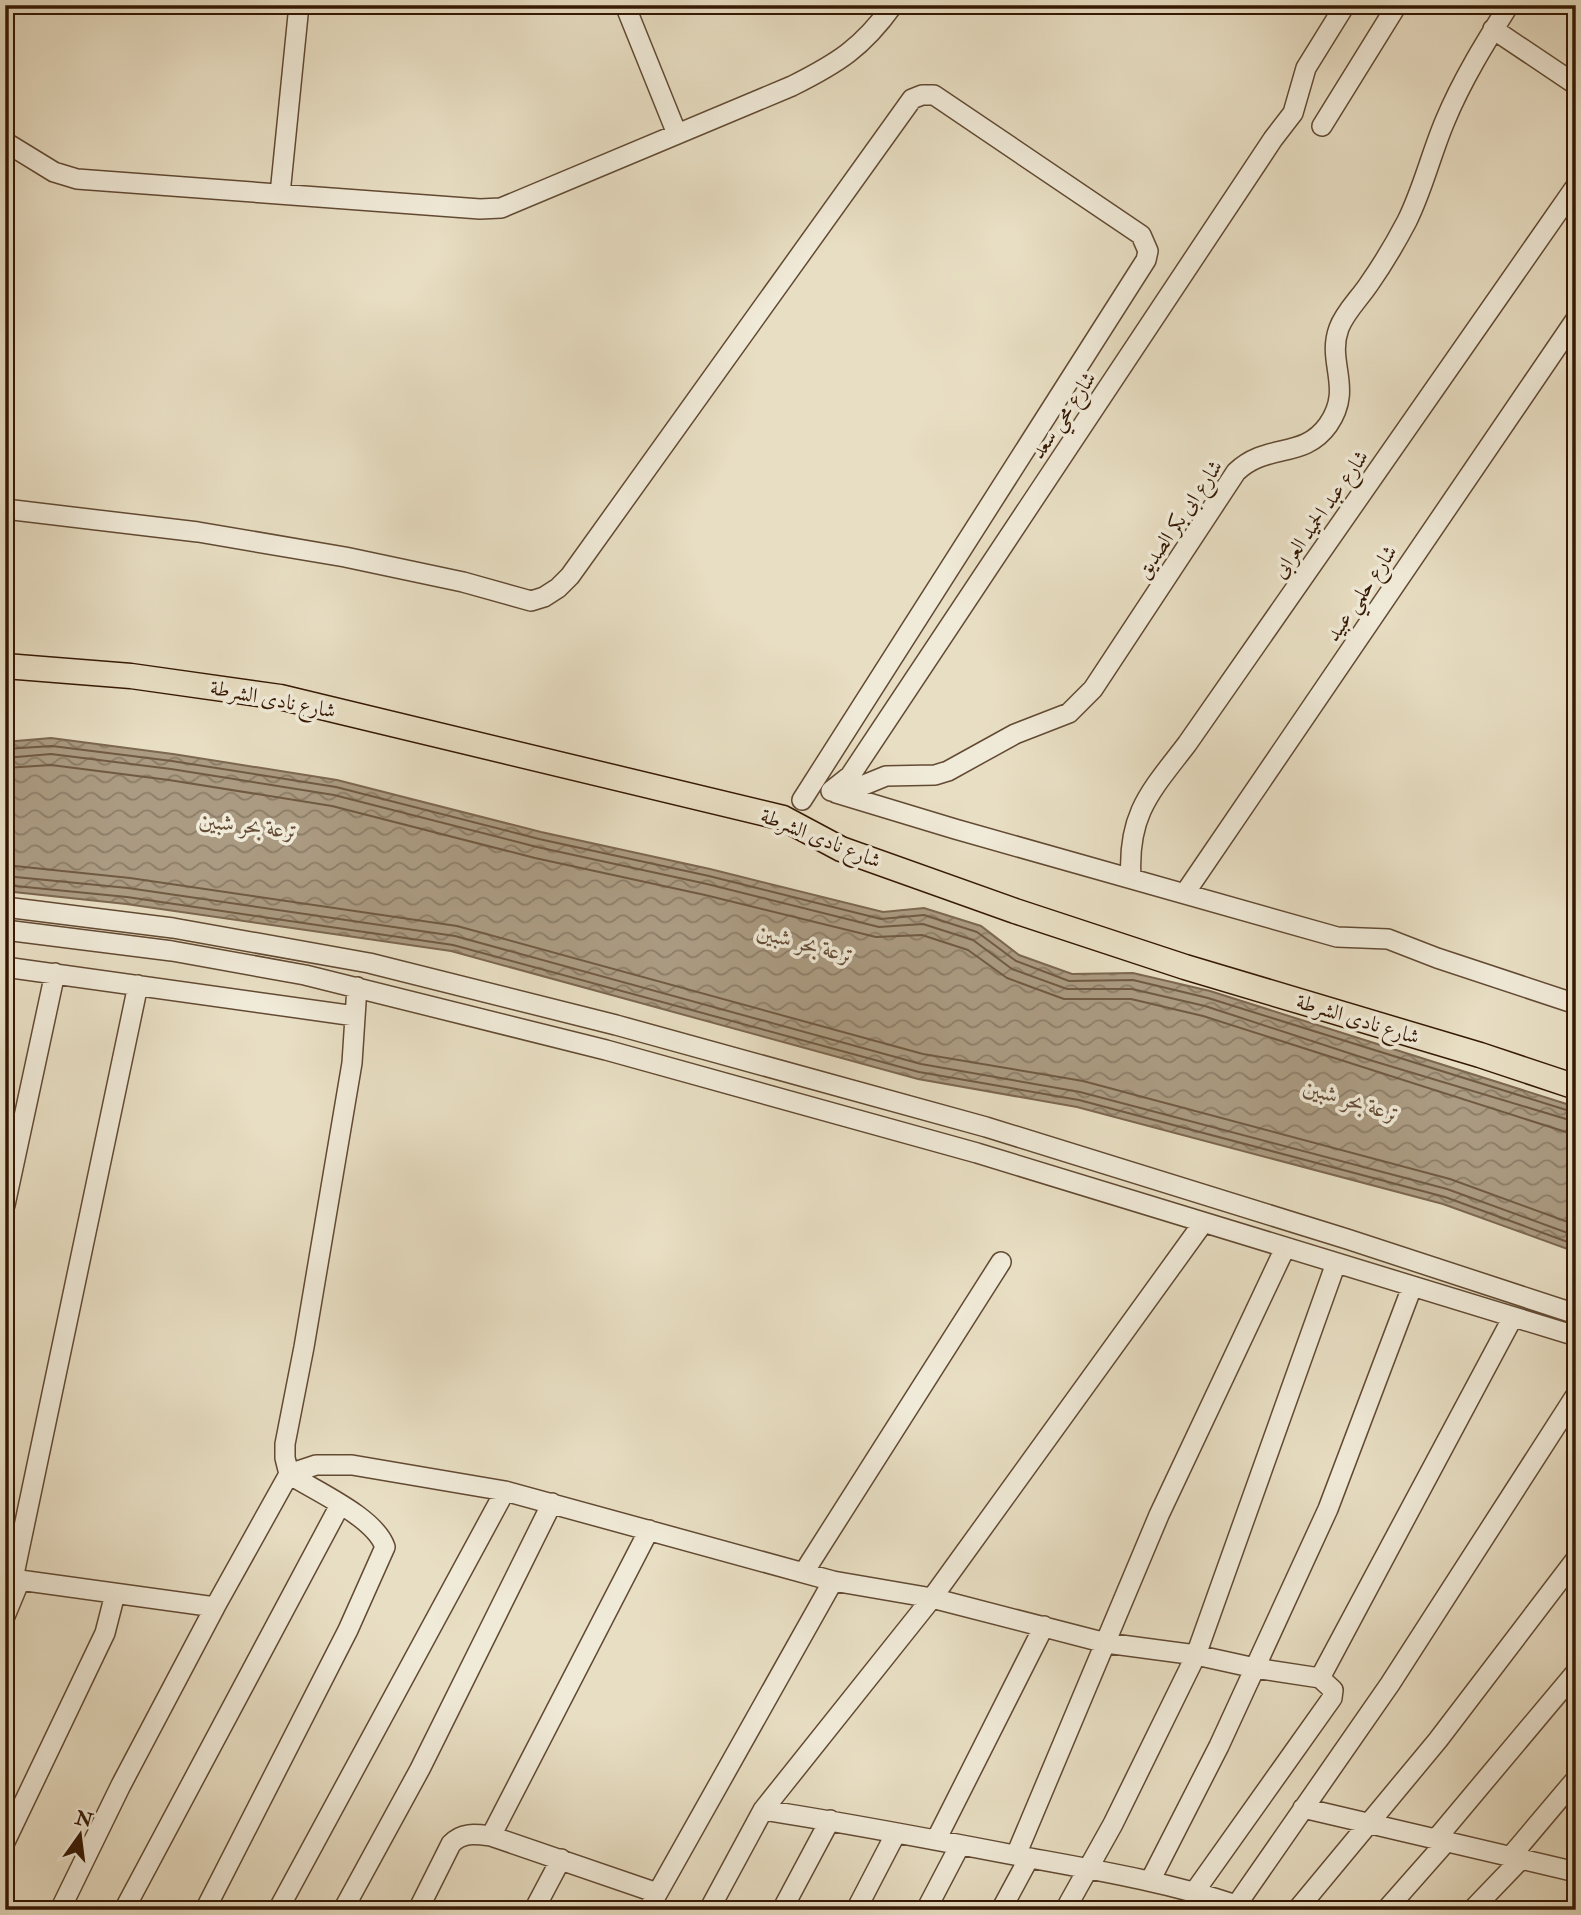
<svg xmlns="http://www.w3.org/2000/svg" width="1581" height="1915" font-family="'IM FELL Double Pica',Amiri,serif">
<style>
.water{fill:url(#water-waves);stroke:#7c674f;stroke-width:2}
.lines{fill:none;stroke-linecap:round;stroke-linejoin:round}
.shore{stroke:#705a42;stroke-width:2}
.minor-casing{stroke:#624a33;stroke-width:22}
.major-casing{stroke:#351803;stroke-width:27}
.minor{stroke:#f0ead8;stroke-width:19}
.major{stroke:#e8dec3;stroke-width:24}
.labels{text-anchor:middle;stroke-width:7;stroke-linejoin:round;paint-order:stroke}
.street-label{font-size:21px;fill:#351803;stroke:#f0ead8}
.water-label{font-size:23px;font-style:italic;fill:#644c36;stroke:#f0ead8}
</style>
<defs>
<pattern id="water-waves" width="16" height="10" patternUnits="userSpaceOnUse" patternTransform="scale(1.75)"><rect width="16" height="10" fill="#ab9b82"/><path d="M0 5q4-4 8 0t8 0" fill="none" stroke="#8c7d68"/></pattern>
</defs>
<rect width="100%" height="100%" fill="#e8dec3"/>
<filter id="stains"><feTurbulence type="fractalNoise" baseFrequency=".00286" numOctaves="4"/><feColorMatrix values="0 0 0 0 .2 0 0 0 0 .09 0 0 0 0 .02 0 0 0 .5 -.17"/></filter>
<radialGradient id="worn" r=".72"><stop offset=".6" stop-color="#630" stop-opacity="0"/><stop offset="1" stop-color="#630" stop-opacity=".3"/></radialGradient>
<path class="water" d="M51,738L173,754L337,780L541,832L710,869L883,912L924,908L981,926L1019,955L1072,974L1133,973L1210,991L1576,1107V1252L1443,1204L1077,1107L918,1079L451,951L126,904L5,891V742Z"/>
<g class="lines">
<path class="shore" d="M5,749L52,746L172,761L336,787L539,839L709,876L881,919L924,915L977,932L1016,961L1069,981L1133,980L1208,998L1576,1113
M5,758L51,754L171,769L334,795L537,847L707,884L879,927L923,924L973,940L1012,969L1067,989H1132L1205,1006L1373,1061L1576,1122
M5,768L51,765L169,780L332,806L535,858L705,895L876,937L922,935L968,950L1007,978L1064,999H1131L1203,1016L1566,1132L1576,1133
M5,865L130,878L457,926L923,1054L1083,1081L1450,1179L1576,1225
M5,876L128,888L455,936L921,1064L1080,1092L1447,1189L1576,1236
M5,885L127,897L453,945L919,1072L1079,1100L1445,1197L1576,1245"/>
<g class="minor-casing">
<path id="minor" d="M625,5L677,134
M1493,29L1575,84
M1322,126L1397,5
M5,142L54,172L77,179L480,209L501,208L792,86C838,63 862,48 893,5
M280,194L299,5
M5,509L198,532L345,557L463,582L531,601L544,597L558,588L570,576L912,99L922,95H934L1141,235L1148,251L1146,260L802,800
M831,791L859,787L886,776L935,775L948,771L1015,734L1069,713L1093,689L1236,472C1267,442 1303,460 1328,425C1354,388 1326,363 1339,328C1345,312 1359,299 1369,284C1383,264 1396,242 1407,221C1423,189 1431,154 1445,121C1462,80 1485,43 1509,5
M831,791L850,776L1273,139L1293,113L1306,68L1345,5
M836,793L955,829L1337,937L1388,939L1437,958L1576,1004
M1131,878C1127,814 1151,791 1187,744L1576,186
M1185,893L1576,319
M5,907L173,928L369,963L616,1025L986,1127L1347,1239L1576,1314
M5,930L172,951L305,975L606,1050L977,1153L1576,1336
M5,967L355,1016
M5,1205L55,973
M804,1572L1001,1262
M5,1578L215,1607L121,1785L60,1910
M13,1579L138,985
M215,1607L289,1474L316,1465H352L505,1491L833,1581L932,1598L1106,1643L1196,1655L1255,1668L1320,1678
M5,1616L20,1580
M1303,1808L1576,1872
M763,1810C847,1823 931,1839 1014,1855C1089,1869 1164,1881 1236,1905
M491,1836L657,1893
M1436,1839L1576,1672
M936,1840L1044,1626
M5,1842L105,1633L115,1594
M1016,1855L1159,1515L1285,1248
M1511,1856L1576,1779
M1150,1881L1219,1746L1328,1509L1412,1287
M1195,1891L1332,1698L1333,1690L1320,1678L1513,1317
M124,1910L340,1505
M205,1910L348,1630L385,1547C375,1517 315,1491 289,1474L285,1458V1444L304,1347L352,1063L357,987
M278,1910L505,1491
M343,1910L420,1769L552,1503
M418,1910L451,1844C462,1832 475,1834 491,1836L649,1530
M534,1910L561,1859
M648,1910L833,1581
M709,1910L763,1810L932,1598L1203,1223
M782,1910L830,1820
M856,1910L896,1833
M926,1910L960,1845
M1001,1910L1029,1858
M1065,1910L1113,1824L1196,1655L1336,1263
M1233,1910L1390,1684L1576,1395
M1297,1910L1438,1740L1576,1559
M1386,1910L1446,1842
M1472,1910L1521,1859"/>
</g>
<g class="major-casing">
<path id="major" d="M5,666L131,676L280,697L783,818L841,849L1015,911L1185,967L1480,1055L1576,1087"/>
</g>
<use href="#minor" class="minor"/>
<use href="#major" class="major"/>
</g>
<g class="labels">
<g class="street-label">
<text transform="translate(1063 415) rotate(-56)" y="7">شارع محي سعد</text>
<text transform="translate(1320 514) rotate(-55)" y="7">شارع عبد الحميد العرابى</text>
<text transform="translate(1179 519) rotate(-56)" y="7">شارع ابى بكر الصديق</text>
<text transform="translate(1361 593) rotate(-56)" y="7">شارع حلمي عبيد</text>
<text transform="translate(273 699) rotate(11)" y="7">شارع نادى الشرطة</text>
<text transform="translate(821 838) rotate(22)" y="7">شارع نادى الشرطة</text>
<text transform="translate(1358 1019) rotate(17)" y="7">شارع نادى الشرطة</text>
</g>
<g class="water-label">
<text transform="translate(249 825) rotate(7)" y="8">ترعة بحر شبين</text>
<text transform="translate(806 943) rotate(15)" y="8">ترعة بحر شبين</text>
<text transform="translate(1352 1100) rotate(17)" y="8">ترعة بحر شبين</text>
</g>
</g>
<rect width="1581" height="1915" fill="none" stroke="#e8dec3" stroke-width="28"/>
<rect x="7" y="7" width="1567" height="1901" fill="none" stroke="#351803" stroke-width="3.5"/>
<rect x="14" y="14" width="1553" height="1887" fill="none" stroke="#351803" stroke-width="2"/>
<g transform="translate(80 1835) rotate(14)" stroke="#f0ead8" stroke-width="5" paint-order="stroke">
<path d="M0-5L12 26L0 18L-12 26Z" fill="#351803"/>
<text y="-10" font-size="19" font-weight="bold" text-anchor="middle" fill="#351803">N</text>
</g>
<rect width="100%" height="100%" filter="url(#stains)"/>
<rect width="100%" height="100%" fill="url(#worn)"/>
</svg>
